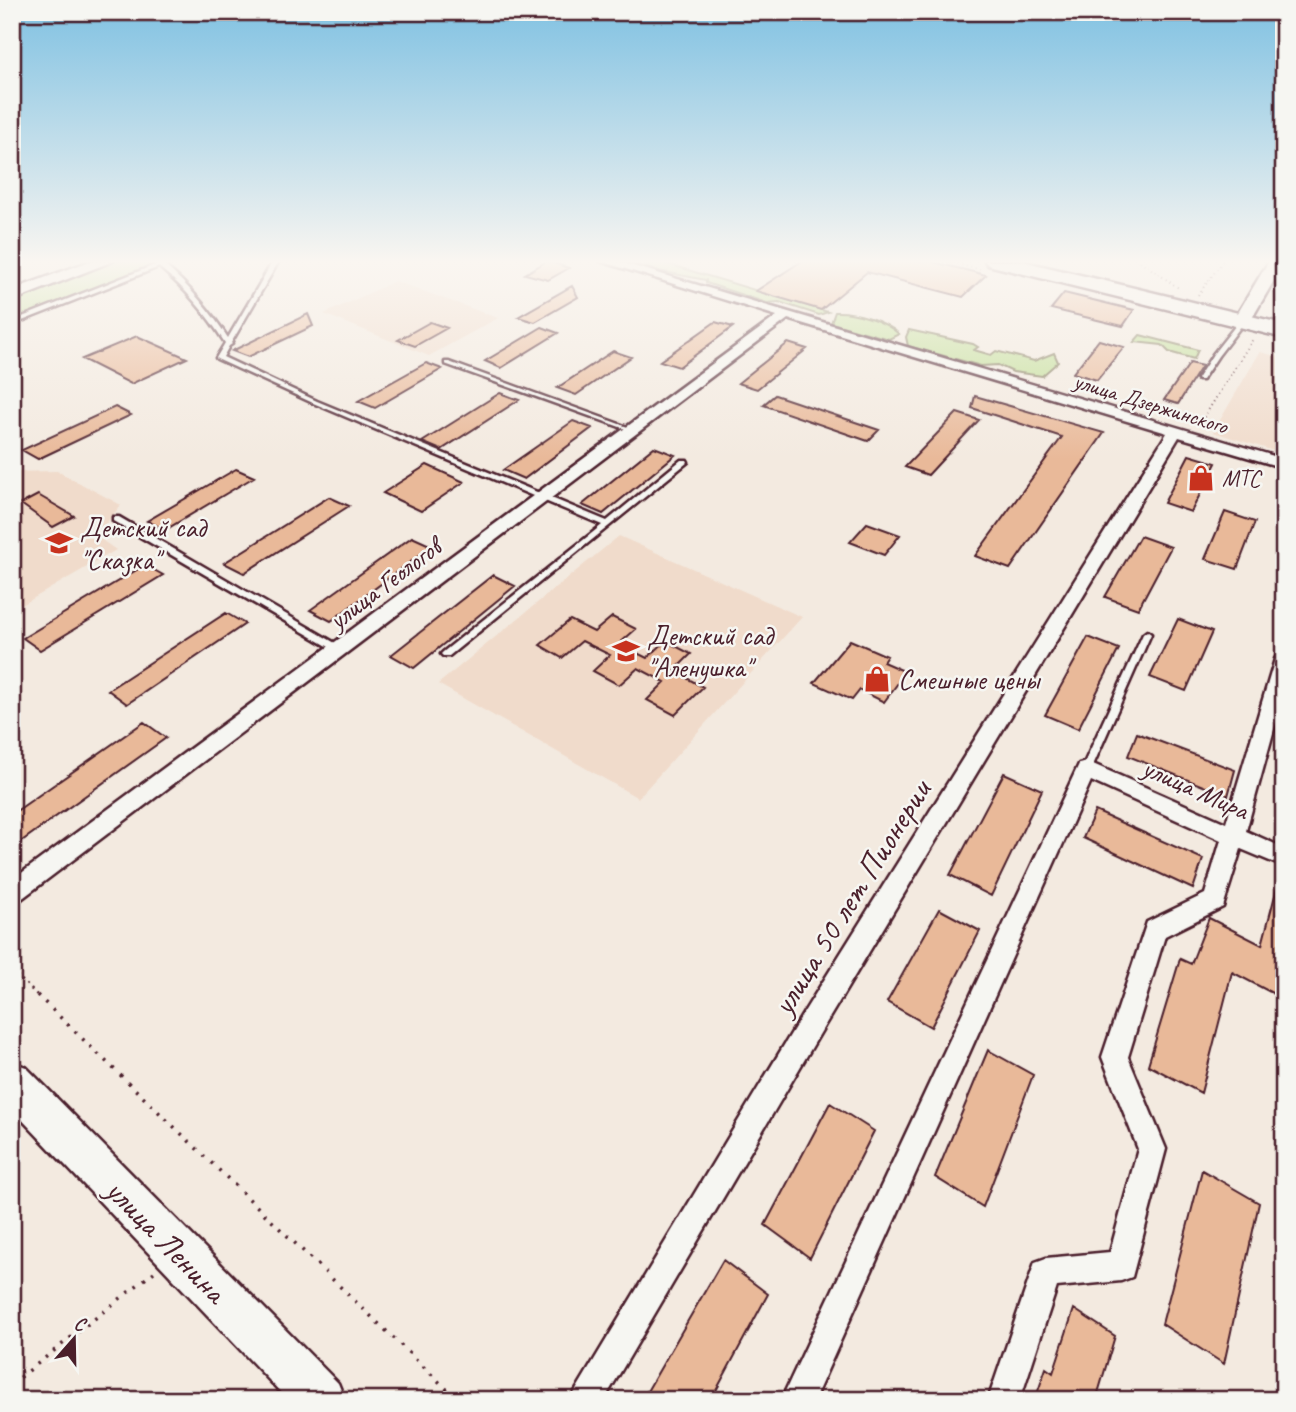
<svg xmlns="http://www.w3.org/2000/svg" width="1296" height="1412" font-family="Caveat,sans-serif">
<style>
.built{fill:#f0dbcb}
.green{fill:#c1de96;stroke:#867e60;stroke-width:2}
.building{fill:#e9b999;stroke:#4a1f2b;stroke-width:2}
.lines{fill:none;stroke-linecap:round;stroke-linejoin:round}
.lane-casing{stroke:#4a1f2b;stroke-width:5}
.street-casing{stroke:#4a1f2b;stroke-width:5}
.secondary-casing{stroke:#4a1f2b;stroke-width:5}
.highway-casing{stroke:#4a1f2b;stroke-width:5}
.path-far2{stroke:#4a1f2b;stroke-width:2;stroke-dasharray:1 3.5;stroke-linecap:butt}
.path-far1{stroke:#4a1f2b;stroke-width:2.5;stroke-dasharray:2 4.5;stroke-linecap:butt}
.path{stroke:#4a1f2b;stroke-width:3.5;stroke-dasharray:2.5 8;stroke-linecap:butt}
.lane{fill:#f6f6f2;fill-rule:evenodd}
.street{fill:#f6f6f2;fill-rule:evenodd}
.secondary{fill:#f6f6f2;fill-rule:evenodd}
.highway{fill:#f6f6f2;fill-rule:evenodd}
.labels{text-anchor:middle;stroke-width:5;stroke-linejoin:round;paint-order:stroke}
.far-street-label{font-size:23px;fill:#4a1f2b;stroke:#f6f6f2}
.far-poi-label{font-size:23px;fill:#4a1f2b;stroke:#f6f6f2;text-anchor:start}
.poi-label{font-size:28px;fill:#4a1f2b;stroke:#f6f6f2;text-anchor:start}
.street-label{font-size:28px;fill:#4a1f2b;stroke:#f6f6f2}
.near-street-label{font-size:33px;fill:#4a1f2b;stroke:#f6f6f2}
</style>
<rect width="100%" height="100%" fill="#f3eae0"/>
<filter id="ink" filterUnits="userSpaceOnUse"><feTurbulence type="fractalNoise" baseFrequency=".0143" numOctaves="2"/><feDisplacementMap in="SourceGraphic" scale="14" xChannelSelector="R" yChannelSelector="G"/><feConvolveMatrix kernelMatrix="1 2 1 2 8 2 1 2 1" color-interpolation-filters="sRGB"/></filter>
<g filter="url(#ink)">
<path class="built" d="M395,281L498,318L429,356L324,314Z
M1260,352L1284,358V454L1213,432Z
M57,471L121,505L96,536L116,550L22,605L12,596V472Z
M619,536L802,617L638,798L438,684Z"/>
<path class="green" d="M112,261H163L12,320V299Z
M636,261H658L828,312L819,315L779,302L767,303L706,283V280L649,269L646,264Z
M835,312C855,311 885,321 899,334L889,339L831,323Z
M909,330L973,344L978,347L974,350L991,355L996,351L1034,361L1054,353L1058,362L1042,376L1013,372L998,365L981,366L908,346L906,337Z
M1140,335L1198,350L1194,359L1169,352L1162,345L1134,342Z"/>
<path class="building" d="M547,261L569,268L548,280L525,274Z
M802,261H929L986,275L963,297L867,272L821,310L756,291Z
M572,286L578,297L535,322L518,317Z
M1064,293L1134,310L1123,326L1051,309Z
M308,314L313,326L248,357L232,351Z
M430,322L447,328L415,346L398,340Z
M715,322L733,327L679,367L660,361Z
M542,327L558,333L501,368L485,361Z
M137,336L187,358L131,384L82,359Z
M1099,340L1124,347L1097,380L1073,373Z
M788,343L807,349L757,389L738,383Z
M613,351L631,357L576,395L557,388Z
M426,363L442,369L375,408L358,401Z
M1190,363L1202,366L1178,404L1164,400Z
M500,393L519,400L441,450L422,442Z
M775,395L879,430L868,441L763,405Z
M975,396L1104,433L1010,569L975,556L1062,437L972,408Z
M115,407L131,415L38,459L22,450Z
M957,413L979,420L928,475L905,467Z
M573,421L592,428L524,479L503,470Z
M654,447L675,455L603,514L582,505Z
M1189,455L1216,463L1191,512L1164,503Z
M427,465L464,482L421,511L383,493Z
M236,469L254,477L165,530L147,521Z
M38,495L74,516L53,527L21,504Z
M329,497L349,506L244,573L224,563Z
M1225,512L1255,522L1237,569L1205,559Z
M867,523L900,535L884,555L850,542Z
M1140,536L1171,547L1138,609L1105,597Z
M412,537L432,546L331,621L310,610Z
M145,565L163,575L40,650L23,638Z
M493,575L515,586L414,668L391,655Z
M226,613L245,624L127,704L108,690Z
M612,617L636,629L619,644L647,658L666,641L691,654L674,671L703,687L675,715L647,700L665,682L638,668L619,685L593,671L610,655L582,641L562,658L540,645L570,620L594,632Z
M1178,619L1212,632L1186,691L1150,677Z
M1088,637L1119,649L1078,729L1045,715Z
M850,640L887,656L883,662L906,672L884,702L860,690L852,700L814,683Z
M144,722L166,738L12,848V814Z
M1137,733L1235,770L1228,796L1128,756Z
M1004,773L1042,790L991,896L950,875Z
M1095,811L1203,859L1193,889L1083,838Z
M1279,880L1284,881V962L1274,994L1232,972L1201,1093L1148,1065L1180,959L1191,964L1209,918L1262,945Z
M939,909L980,931L931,1027L887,1002Z
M988,1050L1033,1075L983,1207L935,1177Z
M830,1103L874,1131L810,1258L765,1225Z
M1202,1170L1259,1203L1224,1364L1162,1324Z
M723,1260L768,1294L711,1400H642Z
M1074,1309L1115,1336L1096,1400H1035L1046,1368L1053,1373Z"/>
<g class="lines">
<g class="lane-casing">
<path id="lane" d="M165,261H173L164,265C189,286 210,310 228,338L273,261H279L231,343L232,344L229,346L223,357L317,401L607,521L681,460H687L688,462L449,656H443L441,654L443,652L602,525L313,403L217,359L216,358L225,343C207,314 186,289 159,267L12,325V321Z
M1240,320L1245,321L1218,356L1202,380H1198L1197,379L1213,354Z
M445,362H449L636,430L631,431L445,364Z
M113,517H119L342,647L344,649L339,652L336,651L113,521Z
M1147,631L1151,634L1091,770L1090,773H1082L1081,770L1143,634Z"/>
</g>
<g class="street-casing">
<path id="street" d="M600,261H617L1284,459V468L1179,437L822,1030L604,1400H570L804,1012L1167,433L788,319L20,900L12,903V880L777,316Z
M1284,653V693L1246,831L1284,848V867L1241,849L1223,907L1165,936L1128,1057L1166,1149L1132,1277L1121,1281L1057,1287L1020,1400H988L1035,1262L1046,1258L1110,1252L1138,1149L1102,1057L1147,922L1205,894L1221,840L1091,781L814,1400H781L1079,764L1086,762L1093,764L1226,823L1275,659L1278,654Z"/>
</g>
<g class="secondary-casing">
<path id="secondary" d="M90,261H113L12,301V290Z
M1269,261L1284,263L1248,325H1236L1233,321Z
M12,1062L26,1067L338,1383L345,1400H288L12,1109Z"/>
</g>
<g class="highway-casing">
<path id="highway" d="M985,261H1022L1284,324V338L988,265Z"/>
</g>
<path class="path-far2" d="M944,261L982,270
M1140,261L1180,289
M1198,295L1223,261
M1199,425L1253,339"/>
<path class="path-far1" d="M12,971L39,997"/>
<path class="path" d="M37,995L458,1400
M12,1384L154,1272"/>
<use href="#lane" class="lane"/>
<use href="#street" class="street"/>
<use href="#secondary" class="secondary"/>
<use href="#highway" class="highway"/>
</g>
</g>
<linearGradient id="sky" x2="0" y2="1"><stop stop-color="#7fc1e2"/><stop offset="0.57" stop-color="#faf6f1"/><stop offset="1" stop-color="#faf6f1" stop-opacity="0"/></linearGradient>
<rect width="1296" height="459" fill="url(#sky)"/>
<defs>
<g id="shop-bare" transform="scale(2.1)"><path d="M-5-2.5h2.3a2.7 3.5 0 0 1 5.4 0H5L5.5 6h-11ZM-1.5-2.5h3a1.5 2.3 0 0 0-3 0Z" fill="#c8321e" stroke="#f6f6f2" stroke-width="2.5" paint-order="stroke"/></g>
<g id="school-bare" transform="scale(2.1)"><path d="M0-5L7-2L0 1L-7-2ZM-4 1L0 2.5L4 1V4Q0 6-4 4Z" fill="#c8321e" stroke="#f6f6f2" stroke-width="2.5" paint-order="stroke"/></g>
</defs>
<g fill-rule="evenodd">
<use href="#shop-bare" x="1201" y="478"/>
<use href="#school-bare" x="59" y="543"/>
<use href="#school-bare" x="626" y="651"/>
<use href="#shop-bare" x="877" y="679"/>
</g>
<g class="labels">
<g class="far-street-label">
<text transform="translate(1151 403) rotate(17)" y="8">улица Дзержинского</text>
</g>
<g class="far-poi-label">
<text x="1222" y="486">МТС</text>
</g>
<g class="poi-label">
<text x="80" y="537">Детский сад<tspan x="80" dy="32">"Сказка"</tspan></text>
<text x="647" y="645">Детский сад<tspan x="647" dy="32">"Аленушка"</tspan></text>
<text x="898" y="689">Смешные цены</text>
</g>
<g class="street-label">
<text transform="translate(384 583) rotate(-37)" y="10">улица Геологов</text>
<text transform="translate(1196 788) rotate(24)" y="10">улица Мира</text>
</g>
<g class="near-street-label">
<text transform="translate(850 897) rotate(-58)" y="12">улица 50 лет Пионерии</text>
<text transform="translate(167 1240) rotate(46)" y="12">улица Ленина</text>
</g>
</g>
<rect width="1296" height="1412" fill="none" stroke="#f6f6f2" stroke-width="42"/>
<rect x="21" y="21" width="1254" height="1370" fill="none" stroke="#4a1f2b" stroke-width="2.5" filter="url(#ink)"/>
<g transform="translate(74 1339) rotate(20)" stroke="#f6f6f2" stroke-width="5" paint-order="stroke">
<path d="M0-5L12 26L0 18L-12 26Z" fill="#4a1f2b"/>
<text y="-10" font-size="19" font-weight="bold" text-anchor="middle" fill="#4a1f2b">С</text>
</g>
</svg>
